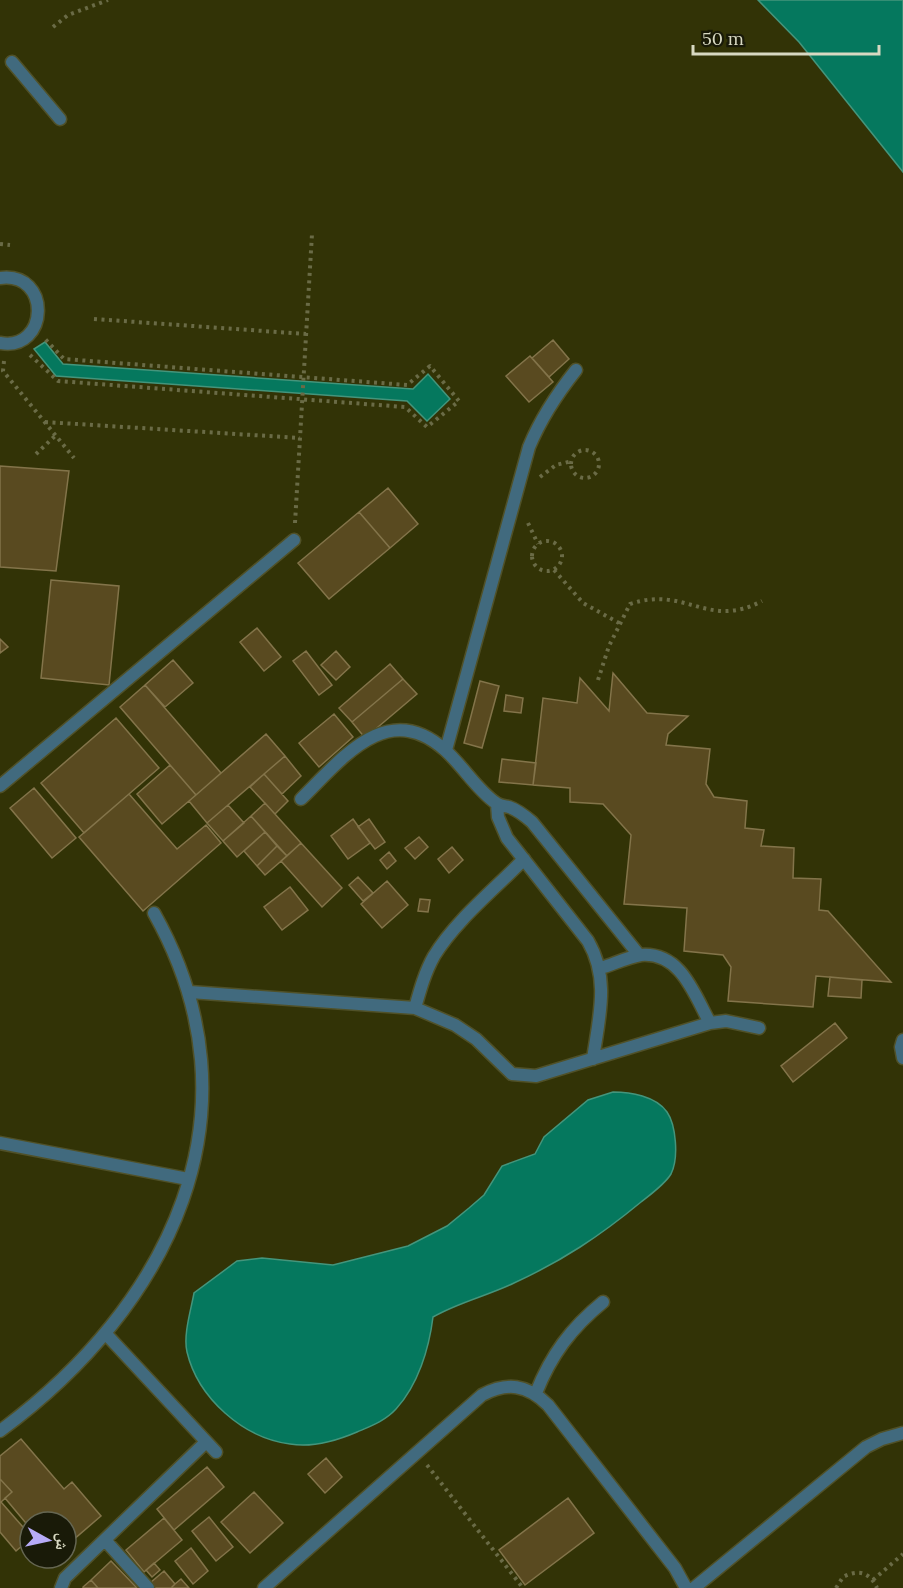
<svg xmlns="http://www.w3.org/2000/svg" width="903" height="1588" font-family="Lora,'Noto Naskh Arabic',serif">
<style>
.water{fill:#05785e;stroke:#44957c;stroke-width:1.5}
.building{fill:#594a20;stroke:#83744a;stroke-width:1.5}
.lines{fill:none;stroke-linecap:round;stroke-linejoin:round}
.lane-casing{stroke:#505128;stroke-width:15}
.path{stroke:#6a6b46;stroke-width:4;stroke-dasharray:3 4.5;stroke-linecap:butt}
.lane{stroke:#416a7e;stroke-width:12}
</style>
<rect width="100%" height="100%" fill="#323306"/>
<path class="water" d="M758,0H903V172L799,42Z
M45,342L63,364L413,389L428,374L450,399L427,421L407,401L56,376L34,349Z
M613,1092C630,1092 656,1096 667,1112C676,1125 679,1158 671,1174C665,1184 650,1195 641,1202C600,1236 562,1261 514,1283C487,1296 459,1302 433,1317C429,1349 418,1385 396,1409C385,1421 371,1426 357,1432C336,1441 313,1448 290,1444C243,1438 198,1398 187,1352C183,1335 191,1310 194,1293L237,1261L262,1258L333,1265L408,1246L447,1226L469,1208L484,1195L502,1166L535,1154L544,1137L588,1100Z"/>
<path class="building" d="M553,340L569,359L549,377L532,358Z
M530,356L553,382L529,402L506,376Z
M0,466L69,471L56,571L0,567Z
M388,488L418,524L390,548L359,512Z
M359,512L390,548L329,599L298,563Z
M51,580L119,586L109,685L41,678Z
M257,628L281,657L264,671L240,642Z
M0,639L8,647L0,653Z
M306,651L332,685L319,695L293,661Z
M336,651L350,667L336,680L321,665Z
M173,660L193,683L165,707L145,685Z
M390,664L403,679L352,722L339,708Z
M613,673L647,713L688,716L668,734L666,745L710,749L706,784L714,797L747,801L745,828L764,830L761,846L794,848L793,878L821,879L819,910L828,911L891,982L816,976L813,1007L728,1001L731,967L723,955L684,951L687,908L624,904L631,835L603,804L570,802V788L533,785L543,698L577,703L580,678L609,711Z
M403,679L417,694L365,738L352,722Z
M480,681L499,686L482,748L464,743Z
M145,685L221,773L196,795L120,707Z
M506,695L523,698L521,713L504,711Z
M334,714L353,737L319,767L299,743Z
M116,718L159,768L84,833L41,783Z
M266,734L285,756L207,823L189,801Z
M285,756L301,776L282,794L264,774Z
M502,759L536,763L533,785L499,782Z
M170,765L196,795L162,824L137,794Z
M264,774L288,801L275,814L250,787Z
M34,788L76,838L52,858L10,808Z
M129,794L177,849L206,825L221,843L143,911L79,837Z
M265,803L301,843L287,856L251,816Z
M228,805L244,823L223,841L207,823Z
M251,816L265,832L237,857L223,841Z
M353,819L370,843L348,859L331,836Z
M369,819L385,842L375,849L358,827Z
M265,832L277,846L257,866L244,851Z
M419,837L428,847L415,859L405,848Z
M301,843L342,888L322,907L281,861Z
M277,846L287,856L265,875L257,866Z
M452,847L463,860L449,873L438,859Z
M389,852L396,861L387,869L380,860Z
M358,877L373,893L363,901L349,885Z
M387,881L408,905L382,928L361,904Z
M290,887L308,910L282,930L264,907Z
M420,899L430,900L428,912L418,911Z
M830,977L862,980L861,998L828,996Z
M835,1023L847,1038L793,1082L781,1066Z
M21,1439L64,1489L72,1482L101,1516L66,1546V1522H30V1528L5,1498L12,1492L0,1479V1456Z
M326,1458L342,1477L325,1493L308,1474Z
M207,1467L224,1487L174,1530L157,1509Z
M0,1479L12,1492L1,1502L30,1535V1539L16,1551L0,1532Z
M254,1492L283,1523L250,1553L221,1522Z
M568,1498L594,1533L525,1585L499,1550Z
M209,1517L233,1547L216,1561L192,1531Z
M164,1518L182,1540L144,1572L126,1550Z
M191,1548L208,1571L193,1584L175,1561Z
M111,1561L137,1588H98L91,1580Z
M154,1563L160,1570L152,1577L146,1570Z
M164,1571L175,1584L171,1588H155L150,1583Z
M181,1579L189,1588H171L175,1584Z
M91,1580L98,1588H83V1587Z"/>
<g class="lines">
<g class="lane-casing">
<path id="lane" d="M12,62L60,119
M0,278C52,271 49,352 0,343
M446,750L529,447C541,418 556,395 576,370
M0,786L294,540
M301,799C341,760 387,698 445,750C463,766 477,790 496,803C500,806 505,806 509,807C518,810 525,816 532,822L639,955
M497,804L498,817L507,838L588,941C610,979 599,1017 593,1059
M601,968C614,964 628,957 641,955C681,952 694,994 710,1023
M190,992L415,1008L455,1025L476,1039L512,1074L536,1076L710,1023L726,1021L759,1028
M415,1008C420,990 425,972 434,956C455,921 496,888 524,859
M903,1040L901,1047L903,1058
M0,1143L188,1179
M106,1334L216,1452
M536,1393C551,1355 571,1328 603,1302
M0,1431C170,1306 266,1112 154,913
M105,1540L148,1588
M61,1588L65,1578L206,1442
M264,1588L482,1395C507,1382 527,1384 548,1405L675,1568L686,1588
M694,1588L866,1447L882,1439L903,1433"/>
</g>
<path class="path" d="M53,27L68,15L108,0
M0,244L10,245
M94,319L306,334
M30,355L58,381L405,407L427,427L459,401L430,366L407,385L64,359L45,339
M4,361L3,371L74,458
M45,422L300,438
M571 464a14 14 0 1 1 28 0a14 14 0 1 1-28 0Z
M36,454L56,435
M540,477L556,465L572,461
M295,523L312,234
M528,523L538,544
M532 556a15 15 0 1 1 30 0a15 15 0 1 1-30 0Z
M554,570L583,603L619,623
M598,680L609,646L630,604C686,585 707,630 762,601
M427,1465L523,1588
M873,1580L903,1554
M836,1588L843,1577C858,1569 870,1572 877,1588"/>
<use href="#lane" class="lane"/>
</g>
<g transform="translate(48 1540) rotate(98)"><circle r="28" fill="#191a08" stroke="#656652" stroke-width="1.5"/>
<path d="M0-4.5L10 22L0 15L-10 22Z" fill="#b7abf8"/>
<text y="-9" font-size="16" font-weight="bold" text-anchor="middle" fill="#d8d9c2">ش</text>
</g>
<path d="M693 45v9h186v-9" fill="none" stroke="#d8d9c2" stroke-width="3"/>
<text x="702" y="45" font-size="18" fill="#d8d9c2" stroke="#191a08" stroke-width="4.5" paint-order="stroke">50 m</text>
</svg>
